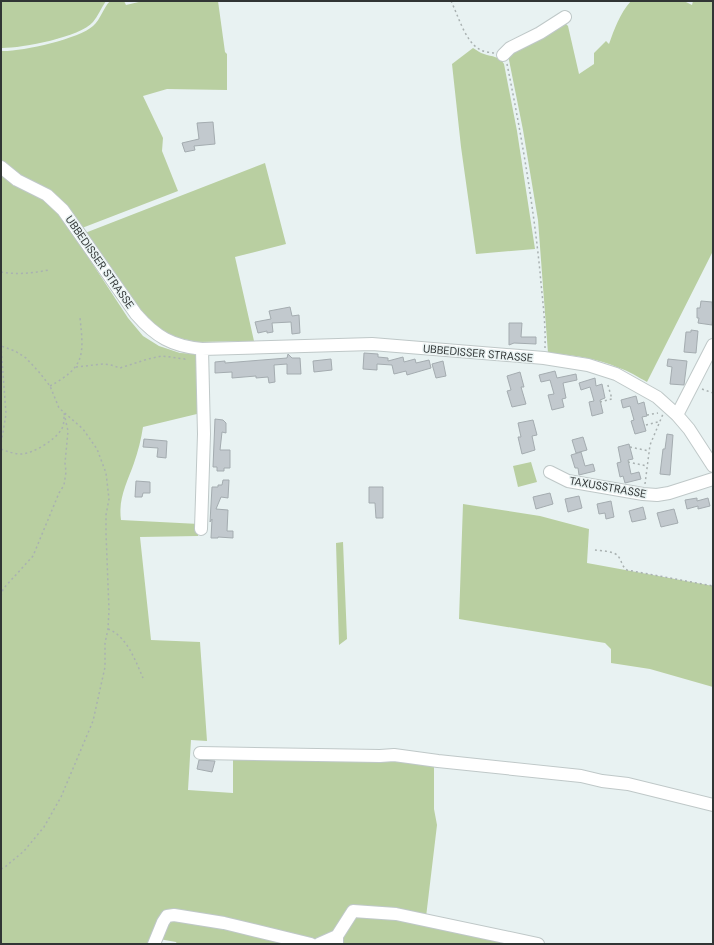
<svg xmlns="http://www.w3.org/2000/svg" width="714" height="945" font-family="'DM Sans',sans-serif">
<style>
.green{fill:#b9cfa1}
.building{fill:#c2c9ce;stroke:#a4acb0}
.lines{fill:none;stroke-linecap:round;stroke-linejoin:round}
.minor-casing{stroke:#bfc8c8;stroke-width:14}
.path{stroke:#a9b1b1;stroke-width:1.5;stroke-dasharray:2 3;stroke-linecap:butt}
.minor{stroke:#fff;stroke-width:12}
.labels{text-anchor:middle;stroke-width:3;stroke-linejoin:round;paint-order:stroke}
.street-label{font-size:11px;fill:#313535;stroke:#e8f2f2}
</style>
<rect width="100%" height="100%" fill="#e8f2f2"/>
<path class="green" d="M1,1H106C101,8 98,16 93,22C80,37 23,48 2,48L1,46Z
M110,1H124L126,5L143,1H218L225,52L227,54V90L167,89L143,96L163,138L162,151L178,191L82,228L1,160V51C20,52 79,39 93,26C101,19 103,8 110,1Z
M631,1H684L692,5L693,1H713V251L647,382C638,377 629,371 619,368C597,358 572,355 548,353L538,220L523,130L508,55L564,22L568,26L579,74L594,64V53L606,41L609,44C614,30 620,13 631,1Z
M473,48C477,50 480,53 484,54C492,57 500,56 504,64L517,131L535,249L476,254L461,147L452,64Z
M265,163L286,244L235,257L254,341L197,342L179,338L164,332L150,322L138,308L85,233Z
M1,173L44,199L54,207L64,220L128,318L143,336L159,346L180,353L198,354L201,413L143,427C141,440 138,451 134,463C127,483 118,498 121,520L199,524L198,536L140,537L151,640L200,642L207,741L191,740L188,790L233,793V756L325,758L434,763V809L437,825L426,917L350,908L336,931L319,941L171,912L152,944H1Z
M531,462L537,482L518,487L513,466Z
M463,504L540,516L589,529L587,563L713,586V687L650,669L611,663V649L605,643L459,619Z
M343,542L347,639L339,645L336,543Z
M354,914L396,917L526,944H326Z
M175,920L302,944H177L176,942L159,939L169,921Z"/>
<path class="building" d="M213,122L215,144L194,146L195,150L185,152L182,143L199,139L197,123Z
M701,301L712,302L713,316L712,325L698,323L699,318H697V308H700Z
M290,307L292,316L299,315L300,333L292,334L291,322L272,323L273,332L267,333V331L258,333L255,322L271,319L269,311Z
M509,323H522L521,337H536V344L514,343L509,345Z
M691,330L698,331L696,353L684,352L686,332H691Z
M364,353L378,354V357L388,358V361L403,357L404,362L415,359L416,363L429,360L431,368L407,375L406,371L394,374L392,365L377,364V370L363,369Z
M288,354L292,358H300L301,374H287V364L274,365L275,382L269,383L268,377L256,378V376L232,378V372L215,373V362L225,361V363L287,358Z
M331,359L332,370L314,372L313,361Z
M668,359L687,361L684,385L670,384L672,367L667,366Z
M443,361L446,376L436,378L432,364Z
M555,371L557,378L576,374L577,380L563,383L566,398L562,399L564,407L552,410L548,395L554,394L550,380L541,382L539,375Z
M520,372L524,387H521L526,404L512,407L507,391L511,390L507,376Z
M595,378L596,386L602,384L605,398L600,400L603,413L592,416L589,402L594,401L590,387L581,390L579,383Z
M636,396L638,404L644,402L647,416L642,417L646,431L635,434L631,421L634,420L630,406L623,408L621,400Z
M215,419L223,420L226,423V433L222,432L220,450H230V468H224V471H217V467H213Z
M533,420L537,435L532,436L535,450L522,454L518,437H521L518,423Z
M667,434L673,435L670,475L660,474L663,449H665Z
M583,437L587,450L576,453L572,440Z
M144,439L167,441L166,458L157,457L158,448L143,447Z
M629,444L633,459L628,460L631,474L639,472L641,479L625,483L623,476L620,477L617,463L621,462L618,447Z
M581,452L585,466L593,464L595,471L579,475L578,468H575L571,455Z
M223,480H229L228,498L221,497L216,509L228,510L227,531H233V538L218,537V538H211L212,519L210,522L212,487H218V485H222Z
M136,481L150,482V493H143L142,497H135Z
M369,487H383V518H376L375,503H369Z
M550,493L553,504L536,509L533,497Z
M579,496L582,508L568,512L565,499Z
M697,498V501L708,498L710,506L698,509V506L687,509L685,500Z
M611,501L614,517L606,519L605,513L599,514L597,504Z
M643,507L646,519L632,522L629,511Z
M674,509L678,523L661,527L657,513Z
M199,760L215,761L212,772L197,769Z"/>
<g class="lines">
<g class="minor-casing">
<path id="minor" d="M503,55L510,48L540,33L565,17
M1,167L17,180L47,195L63,210L136,314C156,337 172,346 202,349L372,344L544,358L588,365L616,374L657,397L677,415L689,429L713,466
M677,415L713,345
M550,472L568,481L643,494L657,495L669,493L713,479
M201,529L204,434L202,349
M200,753L380,756L394,755L438,761L581,776L602,781L628,784L713,805
M154,944L163,922L167,916L174,915L224,923L311,944
M319,944L337,936
M337,944V936L353,911L396,914L538,944"/>
</g>
<path class="path" d="M451,1C458,15 465,41 479,49C483,52 489,52 494,53
M507,64C521,133 533,202 540,272C542,297 546,323 545,348
M1,272C17,275 33,273 49,270
M1,296V346L6,414L1,444
M76,367L103,364L111,365L120,368L148,359L162,356L185,359L187,357
M50,386C85,367 84,355 80,318
M702,389L713,393
M600,402L612,399L607,382
M647,415L658,413
M646,425L658,422L659,423
M630,447L649,451
M1,449C8,452 15,454 22,454C34,453 55,440 61,430C64,426 64,419 64,415
M628,462L647,466
M645,484L650,445L663,414
M595,550C602,551 614,551 618,556C622,561 622,567 627,570L713,586
M1,596L3,589L33,556L59,493L64,485L66,472L65,463L68,431L64,413
M108,629C127,636 136,662 143,678
M1,869L5,867L24,851L44,827L61,797L93,721L105,667V643L108,629L109,610L106,533V515L109,499L106,473L97,449L83,429L59,408L50,386L39,372L26,358L15,351L1,346"/>
<use href="#minor" class="minor"/>
</g>
<g class="labels">
<g class="street-label">
<text transform="translate(100 262) rotate(55)" y="4">UBBEDISSER STRASSE</text>
<text transform="translate(478 353) rotate(5)" y="4">UBBEDISSER STRASSE</text>
<text transform="translate(608 487) rotate(10)" y="4">TAXUSSTRASSE</text>
</g>
</g>
<rect width="714" height="945" fill="none" stroke="#313535" stroke-width="4"/>
</svg>
